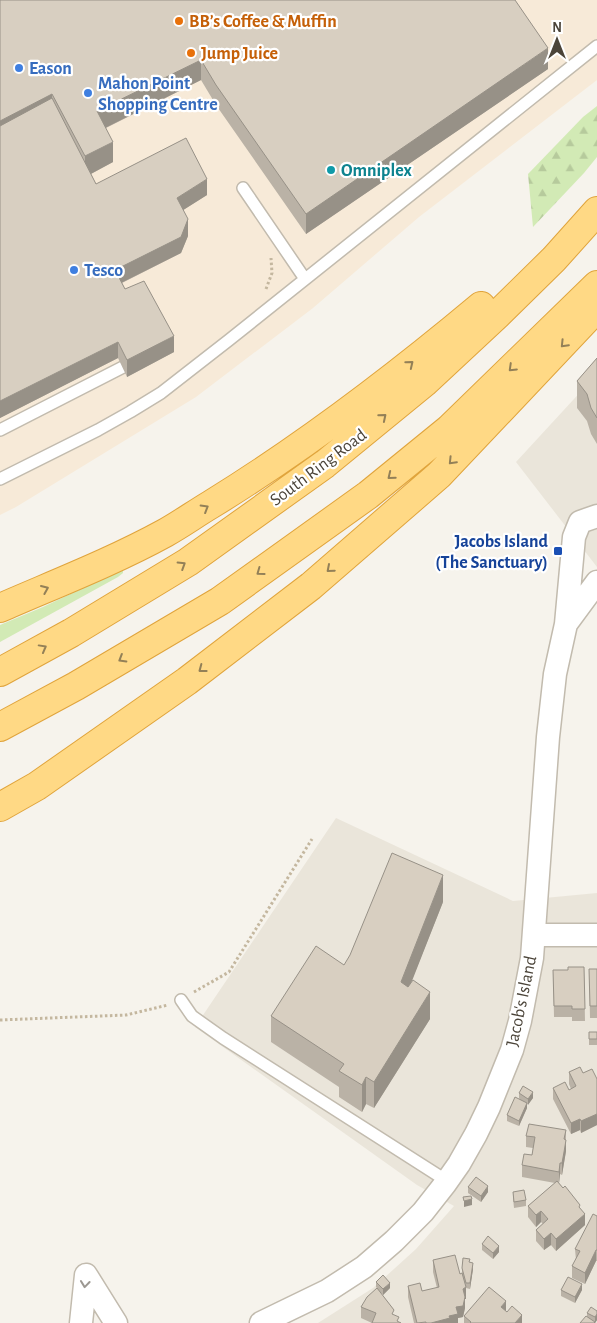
<svg xmlns="http://www.w3.org/2000/svg" width="597" height="1323" font-family="'Alegreya Sans',sans-serif">
<style>
.residential{fill:#eae5da}
.commercial{fill:#f7ead8}
.grass{fill:#d2eab5}
.forest{fill:url(#forest-firs)}
.lines{fill:none;stroke-linecap:round;stroke-linejoin:round}
.service-casing{stroke:#c2bbae;stroke-width:14}
.minor-casing{stroke:#c2bbae;stroke-width:25}
.trunk-casing{stroke:#e0a43c;stroke-width:30}
.path{stroke:#c4b79f;stroke-width:3;stroke-dasharray:2.5 2.5;stroke-linecap:butt}
.service{stroke:#fff;stroke-width:11}
.minor{stroke:#fff;stroke-width:22}
.trunk{stroke:#ffd985;stroke-width:28}
.wall{fill:#bab2a6}
.shaded-wall{fill:#979187}
.building{fill:#d8cfc1;stroke:#979187}
.oneway{stroke:#938057}
.oneway2{stroke:#9c9892}
.food-dot{fill:#e8710a;stroke:#fff;stroke-width:2}
.shop-dot{fill:#3f7fe0;stroke:#fff;stroke-width:2}
.culture-dot{fill:#0f9aa8;stroke:#fff;stroke-width:2}
.transit-dot{fill:#1a4fb4;stroke:#fff;stroke-width:2}
.labels{text-anchor:middle;stroke-width:4.5;stroke-linejoin:round;paint-order:stroke}
.food-label{font-size:18px;font-weight:bold;fill:#c56008;stroke:#fff;text-anchor:start}
.shop-label{font-size:18px;font-weight:bold;fill:#366cbe;stroke:#fff;text-anchor:start}
.culture-label{font-size:18px;font-weight:bold;fill:#0d838f;stroke:#fff;text-anchor:start}
.street-label{font-size:18px;fill:#4b4439;stroke:#fff}
.transit-label{font-size:18px;font-weight:bold;fill:#164399;stroke:#fff;text-anchor:end}
</style>
<defs>
<pattern id="forest-firs" width="22" height="20" patternUnits="userSpaceOnUse" patternTransform="scale(1.25)"><rect width="22" height="20" fill="#d2eab5"/><path d="M5 1l3.5 6h-7zM16 11l3.5 6h-7z" fill="#b6ca9c"/></pattern>
</defs>
<rect width="100%" height="100%" fill="#f6f3ec"/>
<path class="residential" d="M597,374V567L516,462Z
M336,818L513,901L597,893V1323H318L373,1288L416,1249L454,1206L417,1185L195,1027Z"/>
<path class="commercial" d="M0,0H597V80L419,217L313,308L196,397L16,507L0,515Z"/>
<path class="grass" d="M123,569V573L118,577L0,642V625L43,607Z"/>
<path class="forest" d="M597,106V157L584,173L533,227L528,174L583,117Z"/>
<g class="lines">
<g class="service-casing">
<path id="service" d="M243,188L305,279
M0,430L127,365
M0,479L98,430L130,412L161,393L229,340L597,46
M181,1000L192,1016L223,1038L447,1181"/>
</g>
<g class="minor-casing">
<path id="minor" d="M566,624L574,537L580,522L597,516
M534,935H597
M81,1323L86,1275L116,1323
M261,1323L327,1291L364,1267L394,1241L423,1212L445,1184L459,1164L476,1134L489,1107L512,1050L520,1021L532,958L548,737L555,674L566,624L597,582"/>
</g>
<g class="trunk-casing">
<path id="trunk" d="M0,608C55,584 112,562 165,533C181,524 195,514 210,505C306,446 395,378 481,306
M0,672L71,633L188,562L325,464L424,383L497,315L554,259L597,211
M0,727L76,686L220,601L368,495L449,429L597,285
M0,807L37,786L187,681L311,586L439,475L597,308"/>
</g>
<path class="path" d="M266,289L272,273L271,258
M194,992L229,972L312,839
M0,1020L126,1015L168,1005"/>
<use href="#service" class="service"/>
<use href="#minor" class="minor"/>
<use href="#trunk" class="trunk"/>
</g>
<path class="wall" d="M0,0L548,69L306,234L216,105L201,80L106,128L113,162L91,174L96,184L207,195L183,210L188,236L181,253L122,283L125,289L174,352L127,377L118,358L0,418Z
M597,358V444L591,434L587,421L577,408V381Z
M443,902L411,982L430,1019L374,1108L366,1104L362,1112L339,1097V1087L271,1042V1016L344,965Z
M584,967L585,1021H572V1017H554L553,970H568Z
M589,969H597V1018H590Z
M589,1032H597V1045H589Z
M569,1072L583,1073L597,1079V1125L581,1133L580,1130L571,1134L553,1099V1088L569,1090L571,1089L569,1084Z
M519,1093L533,1098L527,1105V1108L519,1126L507,1121V1115L520,1100L519,1098Z
M566,1130V1151L562,1175L560,1174L559,1183L580,1209L585,1225L556,1251L551,1245L544,1250L536,1241V1230L543,1224L541,1222L536,1227L528,1217V1206L555,1183L522,1177V1165L532,1155L533,1148L526,1147V1136Z
M468,1187L488,1192L481,1202L468,1193Z
M513,1192L526,1200V1206L514,1208L513,1198Z
M597,1216V1261H596L585,1284L572,1278V1266L576,1260L575,1249Z
M482,1244L499,1252L493,1259L482,1250Z
M433,1260L460,1274L462,1273V1268L470,1263L473,1269L470,1289L466,1288V1299H465V1308L463,1317L458,1318V1323H414L408,1297V1286L422,1291L437,1288L433,1272Z
M376,1282L390,1288L383,1295L379,1291L394,1310L372,1323L361,1318V1307L377,1288L376,1287Z
M561,1290H582L575,1303L561,1296Z
M506,1311L522,1323H464V1316Z
M597,1311V1320L595,1323L587,1317V1313Z"/>
<path class="shaded-wall" d="M548,48V69L306,234V214Z
M201,60V80L97,132V111Z
M52,94V114L0,142V121Z
M113,142V162L85,177V156Z
M207,179V195L177,214V198Z
M188,219V236L181,253L115,286V270Z
M174,336V352L127,377V360Z
M118,342V358L0,418V401Z
M443,875V902L401,1009V982Z
M430,992V1019L374,1108V1082Z
M366,1077V1104L362,1112V1085Z
M533,1092V1098L528,1105V1099Z
M527,1103V1108L519,1126V1121Z
M597,1114V1125L581,1133V1121Z
M580,1119V1130L571,1134V1123Z
M566,1140V1151L562,1175V1163Z
M560,1163V1174L559,1183V1172Z
M488,1186V1192L481,1202V1196Z
M472,1199V1205L464,1207V1201Z
M541,1211V1222L536,1227V1215Z
M585,1214V1225L556,1251V1239Z
M551,1233V1245L544,1250V1239Z
M499,1246V1252L493,1259V1253Z
M596,1250V1261L585,1284V1273Z
M473,1263V1269L470,1289V1283Z
M390,1283V1288L383,1295V1289Z
M582,1284V1290L575,1303V1297Z
M466,1287V1299H465V1308L463,1317L458,1318V1323H431L449,1316L456,1307L463,1289Z
M506,1301V1312L501,1307Z
M597,1314V1320L595,1323V1317Z
M522,1315V1323H515Z"/>
<path class="building" d="M0,0H515L548,48L306,214L216,85L201,60L97,111L113,142L85,156L52,94L0,121Z
M52,98L96,184L186,138L207,179L177,198L188,219L181,237L115,270L125,289L144,281L174,336L127,360L118,342L0,401V126Z
M597,358V418L591,408L587,394L577,381Z
M392,853L443,875L401,982L408,987L413,980L430,992L374,1082L366,1077L362,1085L339,1071L344,1064L271,1016L316,946L344,965L350,955Z
M568,967H584L585,1009H572V1006H554L553,970H568Z
M589,969H597V1006H590Z
M589,1032H597V1039H589Z
M580,1067L583,1073L592,1069L597,1079V1114L581,1121L580,1119L571,1123L553,1088L565,1082L569,1090L576,1086L569,1072Z
M523,1086L533,1092L528,1099L519,1093Z
M515,1097L527,1103L519,1121L507,1115Z
M529,1124L566,1130L564,1139L566,1140L564,1152L562,1163H560L559,1172L522,1165L524,1154L532,1155L535,1137L526,1136Z
M476,1177L488,1186L481,1196L468,1187Z
M557,1181L563,1188L565,1186L580,1205L579,1207L585,1214L556,1239L551,1233L544,1239L536,1230L548,1219L541,1211L536,1215L528,1206Z
M524,1190L526,1200L514,1202L513,1192Z
M471,1196L472,1199L464,1201L463,1197Z
M593,1214L597,1216V1250H596L585,1273L572,1266L580,1251L575,1249Z
M488,1236L499,1246L493,1253L482,1244Z
M455,1255L460,1274L462,1273L466,1287L463,1289L465,1297L463,1306L456,1307L458,1314L449,1316L450,1318L431,1323H426V1322L417,1323L408,1286L420,1283L422,1291L439,1287L433,1260Z
M463,1258L470,1259L469,1262L473,1263L470,1283H466L462,1268Z
M383,1275L390,1283L383,1289L376,1282Z
M568,1277L582,1284L575,1297L561,1290Z
M489,1287L506,1301L501,1307L507,1312L512,1306L522,1315L515,1323H470L471,1322L464,1316Z
M377,1288L394,1310L392,1314L399,1317L397,1321L401,1323H372L376,1313L361,1307L367,1297Z
M591,1307L597,1311V1314L595,1317L587,1313Z
M586,1316L595,1322L594,1323H580Z"/>
<defs><path id="oneway-chevron" d="M-2-3.5L2.5 0L-2 3.5" fill="none" stroke-width="1.6" stroke-linecap="round" stroke-linejoin="round" transform="scale(1.25)"/></defs>
<g class="oneway">
<use href="#oneway-chevron" transform="translate(564 344) rotate(134)"/>
<use href="#oneway-chevron" transform="translate(410 364) rotate(-39)"/>
<use href="#oneway-chevron" transform="translate(512 368) rotate(136)"/>
<use href="#oneway-chevron" transform="translate(383 417) rotate(-40)"/>
<use href="#oneway-chevron" transform="translate(452 461) rotate(134)"/>
<use href="#oneway-chevron" transform="translate(391 476) rotate(141)"/>
<use href="#oneway-chevron" transform="translate(205 508) rotate(-31)"/>
<use href="#oneway-chevron" transform="translate(182 565) rotate(-32)"/>
<use href="#oneway-chevron" transform="translate(330 569) rotate(139)"/>
<use href="#oneway-chevron" transform="translate(260 572) rotate(144)"/>
<use href="#oneway-chevron" transform="translate(45 589) rotate(-23)"/>
<use href="#oneway-chevron" transform="translate(43 648) rotate(-29)"/>
<use href="#oneway-chevron" transform="translate(122 659) rotate(149)"/>
<use href="#oneway-chevron" transform="translate(202 669) rotate(143)"/>
</g>
<use class="oneway2" href="#oneway-chevron" transform="translate(85 1284) rotate(96)"/>
<g class="food-dot">
<circle cx="179" cy="21" r="5"/>
<circle cx="191" cy="53" r="5"/>
</g>
<g class="shop-dot">
<circle cx="19" cy="68" r="5"/>
<circle cx="88" cy="93" r="5"/>
<circle cx="74" cy="270" r="5"/>
</g>
<circle class="culture-dot" cx="331" cy="170" r="5"/>
<rect class="transit-dot" x="553" y="546" width="10" height="10" rx="2.5"/>
<g class="labels">
<g class="food-label">
<text x="189" y="27">BB’s Coffee &amp; Muffin</text>
<text x="201" y="59">Jump Juice</text>
</g>
<g class="shop-label">
<text x="29" y="74">Eason</text>
<text x="98" y="89">Mahon Point<tspan x="98" dy="21">Shopping Centre</tspan></text>
<text x="84" y="276">Tesco</text>
</g>
<g class="culture-label">
<text x="341" y="176">Omniplex</text>
</g>
<g class="street-label">
<text transform="translate(318 467) rotate(-37)" y="6">South Ring Road</text>
<text transform="translate(521 1001) rotate(-78)" y="6">Jacob's Island</text>
</g>
<g class="transit-label">
<text x="548" y="547">Jacobs Island<tspan x="548" dy="21">(The Sanctuary)</tspan></text>
</g>
</g>
<g transform="translate(557 40)" stroke="#ffffff" stroke-width="4" paint-order="stroke">
<path d="M0-4L9 19L0 12L-9 19Z" fill="#4b4439"/>
<text y="-8" font-size="14" font-weight="bold" text-anchor="middle" fill="#4b4439">N</text>
</g>
</svg>
